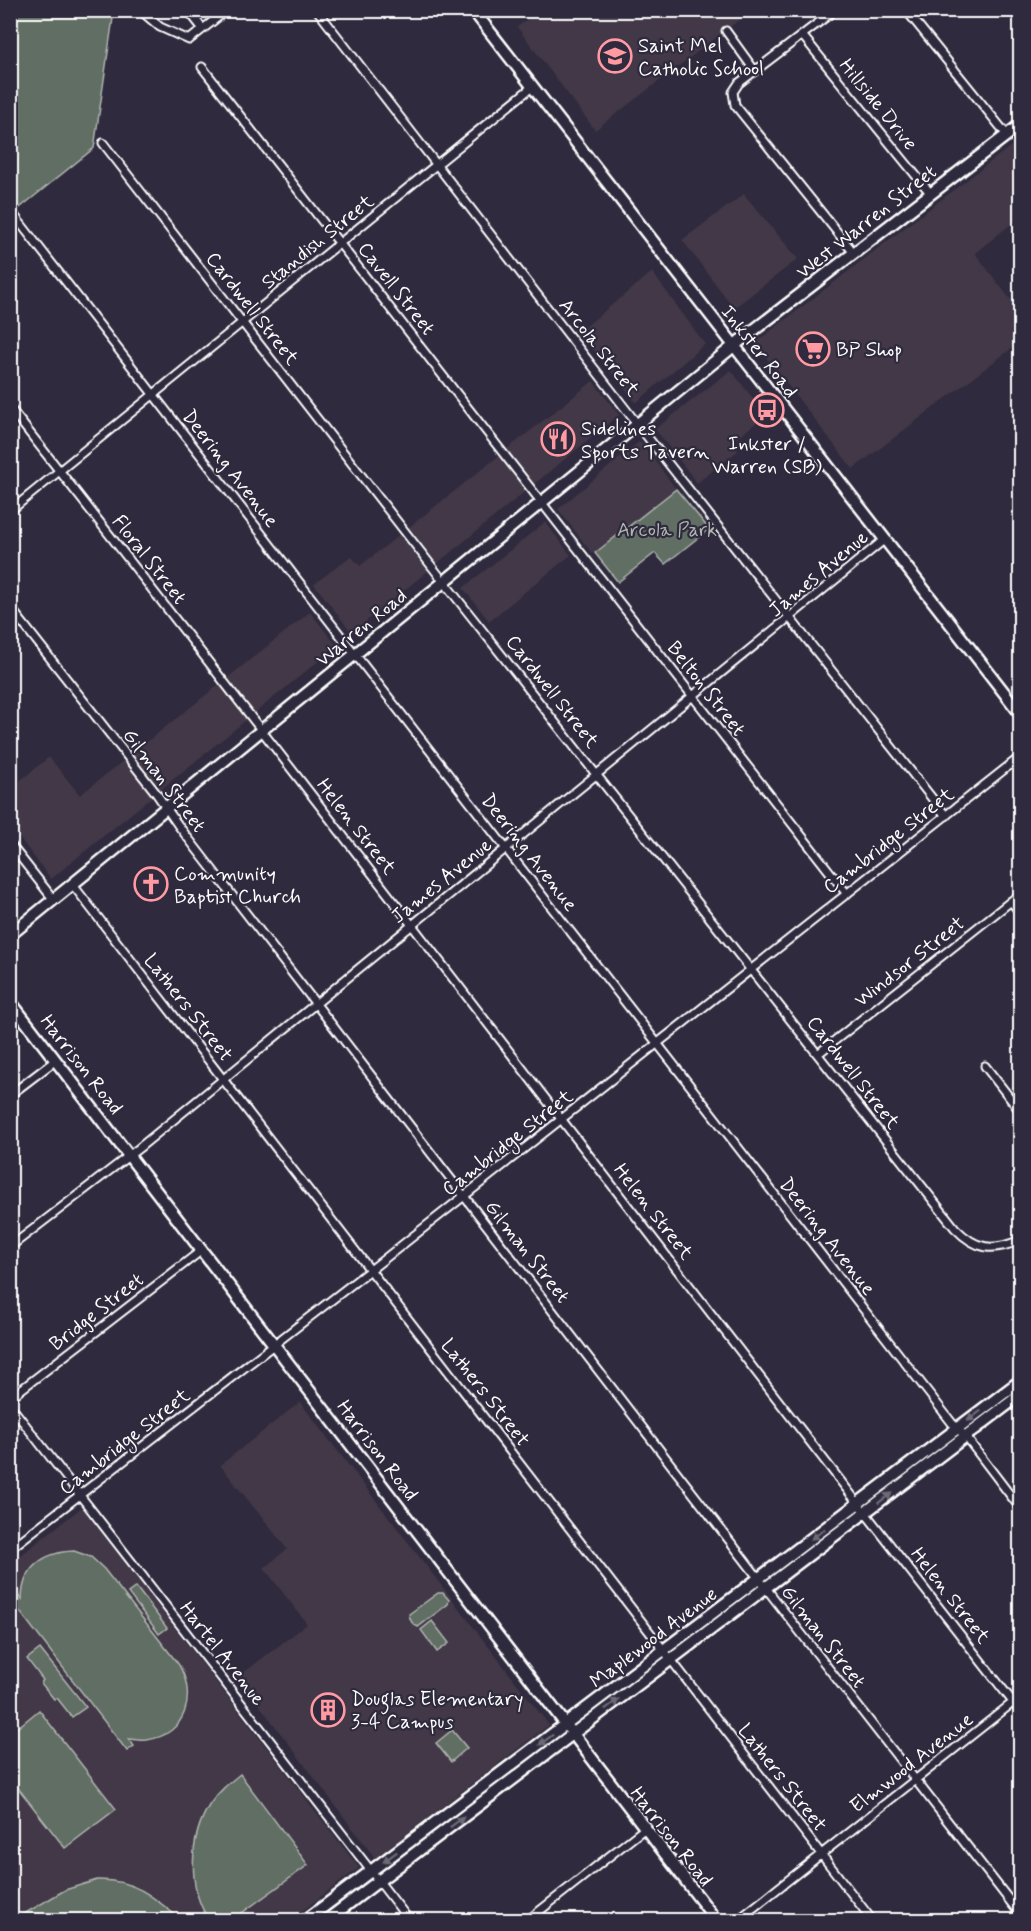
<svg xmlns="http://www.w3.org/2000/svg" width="1031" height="1931" font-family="Mynerve,sans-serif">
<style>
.built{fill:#423846}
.green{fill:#606e63;stroke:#b0b6b1;stroke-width:1.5}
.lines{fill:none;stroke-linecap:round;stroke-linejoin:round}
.street-casing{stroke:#fff;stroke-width:11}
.secondary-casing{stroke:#fff;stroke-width:15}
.street{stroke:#2f2a3d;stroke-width:7}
.secondary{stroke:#2f2a3d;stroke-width:10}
.oneway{fill:#6d6a77}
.labels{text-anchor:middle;stroke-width:4.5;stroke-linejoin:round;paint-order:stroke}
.poi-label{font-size:20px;fill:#fff;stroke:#2f2a3d;text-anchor:start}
.street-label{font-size:20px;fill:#fff;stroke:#2f2a3d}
.park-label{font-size:20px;fill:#b0b6b1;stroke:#2f2a3d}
</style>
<rect width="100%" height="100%" fill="#2f2a3d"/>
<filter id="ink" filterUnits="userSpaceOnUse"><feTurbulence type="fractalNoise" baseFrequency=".0167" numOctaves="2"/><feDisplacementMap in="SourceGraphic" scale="12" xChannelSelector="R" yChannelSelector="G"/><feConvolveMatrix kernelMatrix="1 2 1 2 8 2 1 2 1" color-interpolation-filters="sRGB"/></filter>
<g filter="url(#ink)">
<path class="built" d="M539,11H751L595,130L517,27Z
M1020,139V217L975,253L1020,312V342L853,469L755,343Z
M744,194L798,259L734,308L682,240Z
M652,272L705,344L636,403L579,332Z
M731,370L766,415L732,442L738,451L697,483L655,429Z
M593,381L619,415L352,633L314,584L351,556L360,566Z
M640,441L676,489L595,553L591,552L558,509Z
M545,522L571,555L489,621L463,588Z
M310,612L337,646L51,879L11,827V788L49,757L80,795Z
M300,1402L549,1725L375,1858L238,1677L307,1624L264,1568L287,1549L220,1465Z
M82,1507L359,1868L290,1920H11V1563Z"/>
<path class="green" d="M11,11H114L94,148L11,215Z
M676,489L709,529L665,564L655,553L618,582L595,553Z
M74,1551L91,1557L104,1569L179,1665C197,1696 186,1735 147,1740C141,1741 135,1739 129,1739L134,1746L127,1751L11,1600V1586L22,1600C22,1568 43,1552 74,1551Z
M136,1587L167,1628L159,1634L128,1593Z
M438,1593H443L449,1600L448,1604L418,1627C412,1624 410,1621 409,1614Z
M432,1621L449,1643L437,1652L421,1630Z
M40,1649L86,1707L72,1717L57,1698L54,1699L41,1683L43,1680L27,1659Z
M39,1710L116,1809L65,1848L11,1779V1733Z
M452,1730L467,1748L451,1762L436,1743Z
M240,1774L308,1865L232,1920H209C187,1887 189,1837 210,1804C218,1792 229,1783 240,1774Z
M97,1880C134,1879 154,1897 181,1920H17L22,1915L65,1890Z"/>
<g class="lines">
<g class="street-casing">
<path id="street" d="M140,10L160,27L189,40L227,10
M188,10L203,29
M317,10L638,425L946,816
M835,10L739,83L733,92L735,105L854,253
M906,10L1007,135
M726,31L755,71
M802,35L931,194
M202,67L847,894
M103,143L444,582L955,1228C976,1250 993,1252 1020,1240
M14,215L952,1423L966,1437L1020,1508
M10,408C351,840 680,1279 1020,1711
M10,511L532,87
M10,607L156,793L178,825L783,1610L1020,1914
M10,844L54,900
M73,885L872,1920
M1011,901L1020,913
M819,1053L1020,894
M985,1066L1020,1111
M10,1095L56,1060
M10,1247L139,1148L885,539
M10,1398L202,1250
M10,1405L409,1920
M10,1549L378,1264L1020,757
M528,1920L644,1829
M738,1920L1020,1697"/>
</g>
<g class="secondary-casing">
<path id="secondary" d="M473,10L1020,713
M10,935L741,340L1020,125
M10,1001L716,1920
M306,1920L1020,1381
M327,1920L1020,1395"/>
</g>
<use href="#street" class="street"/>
<use href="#secondary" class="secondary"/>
</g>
<defs><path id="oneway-solid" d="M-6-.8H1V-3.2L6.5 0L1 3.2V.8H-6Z" transform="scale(1.5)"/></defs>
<g class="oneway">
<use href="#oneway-solid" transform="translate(974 1416) rotate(143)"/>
<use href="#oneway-solid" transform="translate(885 1498) rotate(-37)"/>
<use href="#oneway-solid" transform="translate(818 1534) rotate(143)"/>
<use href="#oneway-solid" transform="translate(612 1704) rotate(-37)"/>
<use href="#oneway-solid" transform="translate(546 1740) rotate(143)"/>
<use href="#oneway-solid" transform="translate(457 1822) rotate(-37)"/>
<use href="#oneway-solid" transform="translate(390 1857) rotate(143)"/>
</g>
</g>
<defs>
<g id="school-ring" transform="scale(1.725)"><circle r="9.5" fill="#2f2a3d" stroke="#ff9aa2" stroke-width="1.5"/><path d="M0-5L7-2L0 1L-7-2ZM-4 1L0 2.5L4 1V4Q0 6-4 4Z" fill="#ff9aa2"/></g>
<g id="supermarket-ring" transform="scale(1.725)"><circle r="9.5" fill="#2f2a3d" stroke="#ff9aa2" stroke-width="1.5"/><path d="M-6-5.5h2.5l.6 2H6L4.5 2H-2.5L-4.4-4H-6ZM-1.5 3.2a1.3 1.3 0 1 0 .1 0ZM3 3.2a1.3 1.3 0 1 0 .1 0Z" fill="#ff9aa2"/></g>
<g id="bus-ring" transform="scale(1.725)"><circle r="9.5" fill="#2f2a3d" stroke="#ff9aa2" stroke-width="1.5"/><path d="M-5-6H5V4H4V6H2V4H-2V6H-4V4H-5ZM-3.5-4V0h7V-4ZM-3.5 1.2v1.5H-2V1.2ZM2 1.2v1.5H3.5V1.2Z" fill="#ff9aa2"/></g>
<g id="restaurant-ring" transform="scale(1.725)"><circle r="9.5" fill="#2f2a3d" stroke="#ff9aa2" stroke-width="1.5"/><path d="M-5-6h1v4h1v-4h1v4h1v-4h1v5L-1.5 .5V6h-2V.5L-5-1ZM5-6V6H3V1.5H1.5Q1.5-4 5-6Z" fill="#ff9aa2"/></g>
<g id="church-ring" transform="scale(1.725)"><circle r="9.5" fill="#2f2a3d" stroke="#ff9aa2" stroke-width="1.5"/><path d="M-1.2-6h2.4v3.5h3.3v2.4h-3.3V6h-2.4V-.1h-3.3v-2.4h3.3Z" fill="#ff9aa2"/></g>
<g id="building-ring" transform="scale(1.725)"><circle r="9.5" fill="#2f2a3d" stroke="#ff9aa2" stroke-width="1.5"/><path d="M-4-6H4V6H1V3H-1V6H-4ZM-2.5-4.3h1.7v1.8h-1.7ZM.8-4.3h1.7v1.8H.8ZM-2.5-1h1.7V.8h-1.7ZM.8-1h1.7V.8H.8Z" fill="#ff9aa2"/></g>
</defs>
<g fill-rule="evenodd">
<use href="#school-ring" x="615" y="56"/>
<use href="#supermarket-ring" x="813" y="349"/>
<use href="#bus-ring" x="767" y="410"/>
<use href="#restaurant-ring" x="558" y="439"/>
<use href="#church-ring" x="151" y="884"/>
<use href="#building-ring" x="328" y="1710"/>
</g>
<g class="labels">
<g class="poi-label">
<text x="638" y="52">Saint Mel<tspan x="638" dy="23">Catholic School</tspan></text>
<text x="836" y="356">BP Shop</text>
<text x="581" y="435">Sidelines<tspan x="581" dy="23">Sports Tavern</tspan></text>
<text x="767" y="450" text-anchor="middle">Inkster /<tspan x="767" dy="23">Warren (SB)</tspan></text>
<text x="174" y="880">Community<tspan x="174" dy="23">Baptist Church</tspan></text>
<text x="351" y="1705">Douglas Elementary<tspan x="351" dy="23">3-4 Campus</tspan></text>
</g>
<g class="street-label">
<text transform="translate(879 104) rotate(51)" y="7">Hillside Drive</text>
<text transform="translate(866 221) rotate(-38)" y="7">West Warren Street</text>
<text transform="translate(317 241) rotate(-39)" y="7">Standish Street</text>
<text transform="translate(397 288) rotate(52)" y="7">Cavell Street</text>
<text transform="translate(253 308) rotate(52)" y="7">Cardwell Street</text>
<text transform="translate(600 347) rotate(52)" y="7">Arcola Street</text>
<text transform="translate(760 351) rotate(52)" y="7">Inkster Road</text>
<text transform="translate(231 468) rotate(52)" y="7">Deering Avenue</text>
<text transform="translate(150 559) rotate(52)" y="7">Floral Street</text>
<text transform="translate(818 573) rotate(-40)" y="7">James Avenue</text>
<text transform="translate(361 627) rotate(-39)" y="7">Warren Road</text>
<text transform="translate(707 688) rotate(52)" y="7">Belton Street</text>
<text transform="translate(553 691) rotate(52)" y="7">Cardwell Street</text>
<text transform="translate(165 780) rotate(53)" y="7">Gilman Street</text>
<text transform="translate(357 826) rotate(52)" y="7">Helen Street</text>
<text transform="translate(888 840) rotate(-38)" y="7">Cambridge Street</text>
<text transform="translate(530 852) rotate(52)" y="7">Deering Avenue</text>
<text transform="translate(441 880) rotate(-39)" y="7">James Avenue</text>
<text transform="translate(909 961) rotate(-38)" y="7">Windsor Street</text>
<text transform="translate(189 1007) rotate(52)" y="7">Lathers Street</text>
<text transform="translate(82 1064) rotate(52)" y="7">Harrison Road</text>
<text transform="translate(854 1072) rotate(52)" y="7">Cardwell Street</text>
<text transform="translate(507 1142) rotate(-38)" y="7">Cambridge Street</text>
<text transform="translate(654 1211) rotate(52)" y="7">Helen Street</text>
<text transform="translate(828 1236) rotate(52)" y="7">Deering Avenue</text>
<text transform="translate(528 1251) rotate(52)" y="7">Gilman Street</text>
<text transform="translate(96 1311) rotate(-38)" y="7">Bridge Street</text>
<text transform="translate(486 1392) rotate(52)" y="7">Lathers Street</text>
<text transform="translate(124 1441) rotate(-38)" y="7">Cambridge Street</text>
<text transform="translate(378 1450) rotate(53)" y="7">Harrison Road</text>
<text transform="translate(951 1595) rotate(52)" y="7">Helen Street</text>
<text transform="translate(824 1636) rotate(52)" y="7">Gilman Street</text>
<text transform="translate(653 1637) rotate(-37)" y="7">Maplewood Avenue</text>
<text transform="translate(223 1653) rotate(52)" y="7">Hartel Avenue</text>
<text transform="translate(911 1762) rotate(-38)" y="7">Elmwood Avenue</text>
<text transform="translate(783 1777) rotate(52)" y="7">Lathers Street</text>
<text transform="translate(672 1836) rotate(52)" y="7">Harrison Road</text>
</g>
<g class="park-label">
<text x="667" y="536">Arcola Park</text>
</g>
</g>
<rect width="1031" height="1931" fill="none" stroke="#2f2a3d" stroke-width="36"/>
<rect x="18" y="18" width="995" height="1895" fill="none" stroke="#fff" stroke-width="2" filter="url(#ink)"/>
</svg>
